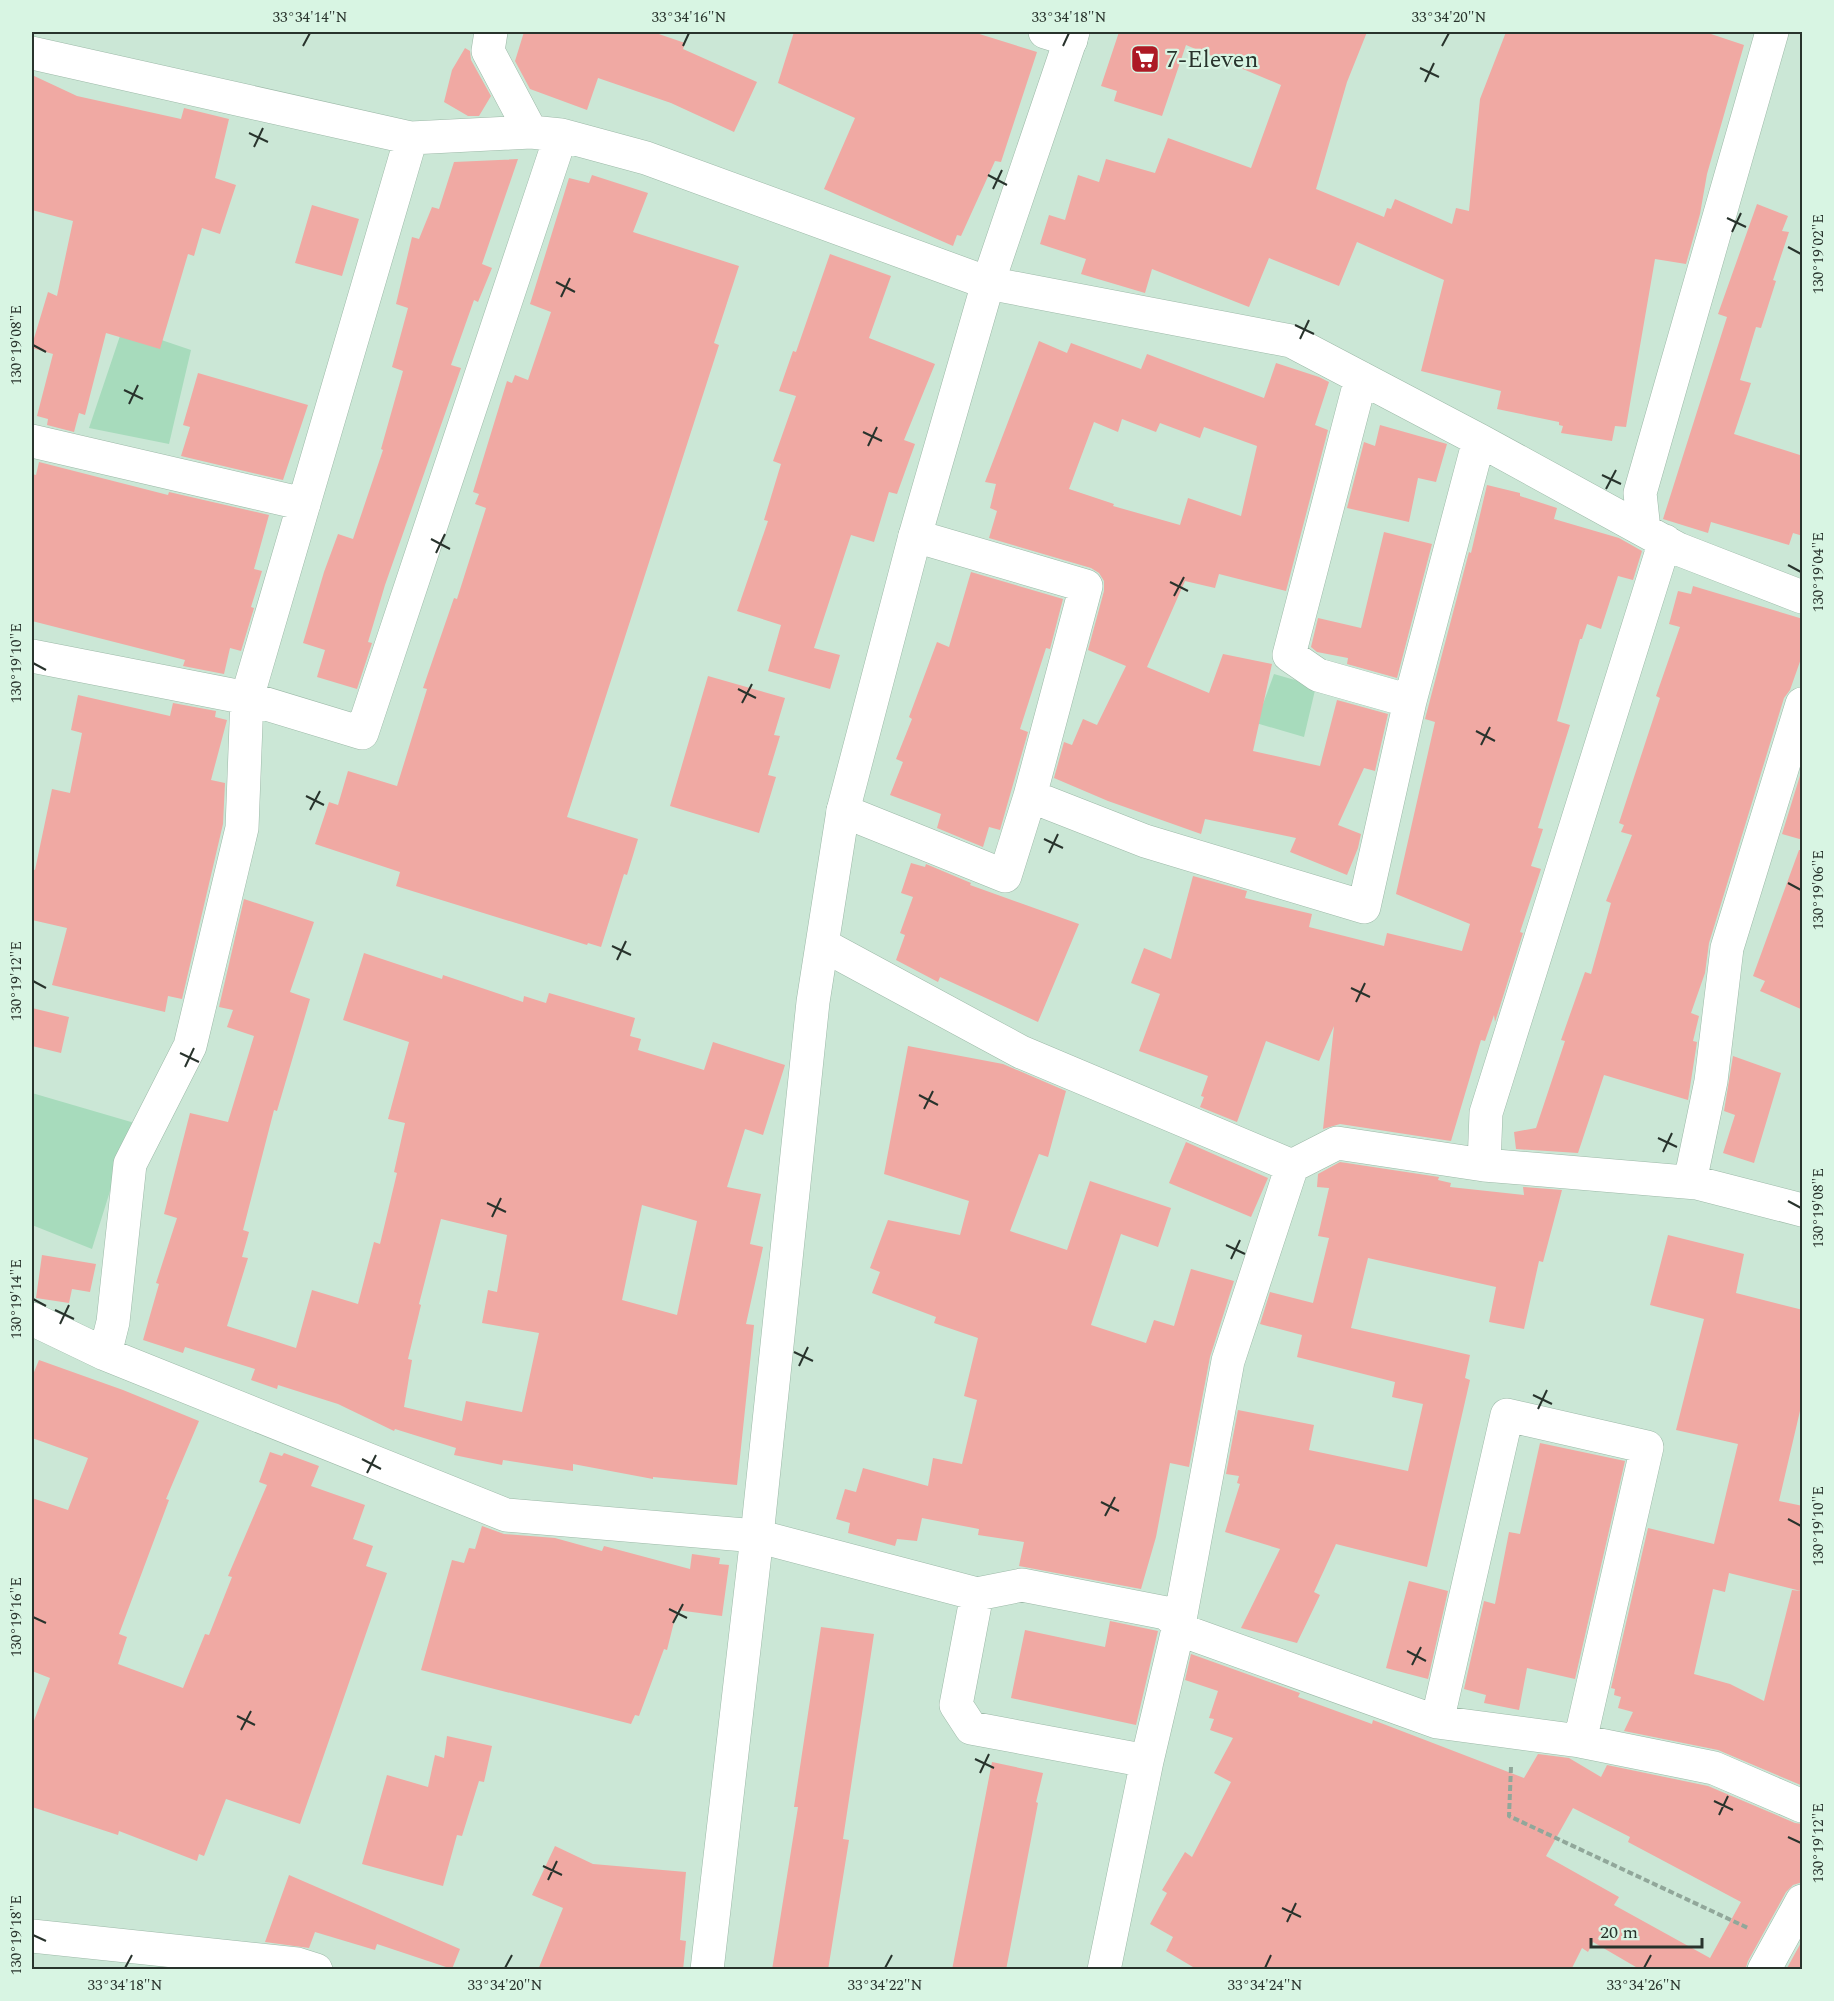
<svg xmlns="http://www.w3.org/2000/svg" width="1834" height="2001" font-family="Spectral,serif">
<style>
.green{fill:#a7dbbc}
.building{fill:#f0a9a3;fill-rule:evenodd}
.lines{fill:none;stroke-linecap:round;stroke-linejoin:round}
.street-casing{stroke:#9db9a8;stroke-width:34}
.secondary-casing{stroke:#9db9a8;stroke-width:34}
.path{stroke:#91a79a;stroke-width:4;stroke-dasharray:6 3;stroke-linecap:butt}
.street{stroke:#fff;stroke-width:33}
.secondary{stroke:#fff;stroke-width:33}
.ticks{fill:none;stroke:#28332c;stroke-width:2}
.labels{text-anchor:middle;stroke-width:4.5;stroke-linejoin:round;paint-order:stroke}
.poi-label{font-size:24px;fill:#28332c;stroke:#d8f5e3;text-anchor:start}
.neatline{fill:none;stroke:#28332c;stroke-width:2}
.ticks-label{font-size:15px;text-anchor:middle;fill:#28332c}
</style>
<rect width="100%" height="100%" fill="#cbe7d6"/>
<path class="green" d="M123,327L191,350L169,444L89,428Z
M1274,674L1316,686L1304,737L1256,723Z
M32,1093L138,1124L110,1191L92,1249L32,1225Z"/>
<path class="building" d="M524,32H653L685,43L683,49L757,82L734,132L671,103L598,78L587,110L530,89L515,61Z
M794,32H973L1037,52L1001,162L995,161L961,236L957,235L953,246L824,189L855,118L778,83Z
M1119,32H1367L1347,82L1316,189L1384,217L1387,208L1391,209L1395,199L1452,224L1456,208L1469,211L1480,99L1506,32H1705L1744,45L1707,174L1700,214L1686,264L1655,259L1626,427L1615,426L1612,441L1561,433L1563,426L1559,425V422L1497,409L1501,391L1421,371L1444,280L1357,242L1339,286L1269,258L1249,307L1152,269L1145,293L1081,274L1086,259L1040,244L1049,215L1065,220L1078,175L1099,182L1106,159L1155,173L1168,138L1251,168L1281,85L1186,45L1162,116L1114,101L1117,91L1101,86Z
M465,48L470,51L471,60L491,96L479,116H468L444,102L452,70Z
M32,75L77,96L181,119L184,108L229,119L215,178L236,185L220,234L202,228L194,256L188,254L160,349L106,333L85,415L79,413L74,432L47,425L48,419L37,416L53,354L32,348V345L48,292L57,296L73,221L32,210Z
M518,159L482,264L492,268L478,302L474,300L451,365L461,368L385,585L368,642L372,643L357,689L317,677L325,650L303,643L324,572L338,534L353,539L383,450L381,449L403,371L392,367L408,308L396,304L412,237L419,239L432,207L439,209L454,162Z
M592,175L648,193L633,232L739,266L714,343L719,345L567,817L638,839L627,875L624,874L601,947L588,943L587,945L396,886L400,872L315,844L329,802L338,805L348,771L397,786L427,689L423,688L454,598L457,599L486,508L475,504L479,494L473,492L507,381L512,383L515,375L528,380L551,312L530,304L569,178L589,183Z
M1757,204L1788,216L1782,231L1789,232L1773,280L1776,281L1761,328L1756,327L1740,380L1751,383L1734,434L1803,456V536L1793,533L1789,545L1711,522L1708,533L1663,519L1727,317L1718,314Z
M312,205L359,219L342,276L295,263Z
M830,254L891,276L869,338L935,364L904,440L915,444L897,494L889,492L874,542L851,535L814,648L840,655L830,689L768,671L781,625L737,611L768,521L764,520L781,464L773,461L796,396L779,391L793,351L796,352Z
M1039,341L1067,353L1071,343L1141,369L1147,354L1264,398L1276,363L1319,377L1329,382L1315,425L1328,430L1286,591L1219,574L1215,588L1185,581L1147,667L1209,693L1223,654L1272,664L1253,751L1320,766L1337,700L1388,714L1375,771L1364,768L1338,825L1361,834L1358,848L1347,875L1290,852L1296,838L1205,819L1201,834L1108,801L1054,778L1064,742L1072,745L1083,719L1097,725L1126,666L1088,650L1104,591V581L1099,573L1091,568L989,538L997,511L990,508L996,484L985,482ZM1122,419L1156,432L1160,423L1200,438L1204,427L1257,446L1241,516L1188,498L1180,525L1113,506L1114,504L1069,489L1094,422L1118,432Z
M198,373L308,405L283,480L181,456L190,427L183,425Z
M1380,425L1447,444L1436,482L1418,478L1409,522L1347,508L1364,442L1375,446Z
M39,462L168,495L169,492L269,515L254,569L262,571L251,607L254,608L241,651L230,648L224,674L183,666L185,660L32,621V474L36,475Z
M1487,485L1520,493V496L1557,508L1554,519L1619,538L1642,551L1633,580L1618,576L1601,629L1587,624L1582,639H1580L1557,721L1570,725L1538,828L1543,829L1531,866L1541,869L1520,932L1523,933L1495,1022L1494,1015L1485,1041L1481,1040L1451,1141L1340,1124L1323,1129L1334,1026L1319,1061L1266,1041L1237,1122L1200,1107L1204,1097L1201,1096L1208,1076L1139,1051L1160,994L1131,983L1144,948L1171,959L1193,876L1247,891L1245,898L1312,914L1309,927L1384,946L1387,933L1462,951L1470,924L1396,894L1435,722L1425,719L1469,552L1471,553Z
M1384,532L1432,544L1397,678L1347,664L1348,658L1317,652L1311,647L1318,618L1361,628Z
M971,572L1063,599L1050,649L1046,648L1020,729L1028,732L1000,830L989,827L983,847L937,828L941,814L890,795L903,762L896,759L912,719L909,717L937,642L949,647Z
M1693,586L1803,619V653L1790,690L1784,698L1709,943L1705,973L1691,1013L1699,1016L1693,1041L1697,1042L1688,1100L1604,1075L1578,1153L1516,1149L1514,1132L1536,1128L1565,1041L1561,1040L1585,972L1591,974L1611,903L1606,901L1632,835L1621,832L1624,825L1619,823L1660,698L1656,696L1680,627L1669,624L1678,591L1691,594Z
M708,676L785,698L774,735L780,736L768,775L776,777L759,833L670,806Z
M78,695L170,716L173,703L216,711L215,717L227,720L211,780L225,783L223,824L182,999L168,996L165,1012L52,985L67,928L32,920V869L35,870L52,789L70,793L82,733L71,730Z
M1803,766V840L1782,834Z
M1799,850H1803V1010L1760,991L1765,981L1753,976Z
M911,863L925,867L926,864L971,883L970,885L1079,924L1038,1022L940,977L938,982L896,960L905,935L900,933L913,897L901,893Z
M244,899L314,922L290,992L310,999L277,1111L274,1110L243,1230L249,1232L242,1257L248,1258L227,1326L296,1348L312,1290L358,1304L374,1242L380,1244L397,1173L394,1172L405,1123L388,1119L409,1042L343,1020L364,953L442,979L443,975L523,1002L524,996L546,1003L549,993L635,1018L630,1036L641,1039L638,1050L704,1070L713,1042L785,1065L763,1135L745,1129L727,1187L761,1194L750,1244L763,1247L746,1324L754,1325L737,1485L653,1477V1479L573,1464V1471L503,1460L502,1465L454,1455L456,1448L395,1429L394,1431L338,1404L278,1385L277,1389L251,1380L255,1369L185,1347L183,1353L143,1340L159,1284L156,1283L177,1218L164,1214L190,1113L228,1122L254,1036L227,1027L233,1010L219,1007ZM642,1205L697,1221L677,1315L622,1300ZM441,1219L507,1235L497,1292L488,1290L482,1323L539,1333L522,1412L466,1401L462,1421L404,1407L412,1360L408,1359L421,1305L419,1304Z
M32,1008L69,1017L61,1053L32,1046Z
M908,1046L1003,1064L1066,1091L1048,1157L1039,1154L1010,1231L1067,1250L1090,1181L1171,1208L1158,1247L1121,1234L1091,1325L1146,1343L1154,1320L1174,1326L1191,1269L1234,1281L1210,1357L1189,1467L1170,1463L1156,1537L1141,1589L1019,1566L1024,1542L978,1535L979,1529L922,1518L917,1541L897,1539L895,1546L848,1533L850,1523L836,1519L845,1489L856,1492L863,1468L928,1486L933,1458L962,1464L977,1400L964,1396L978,1338L934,1323L936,1317L872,1293L880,1272L870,1268L888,1220L960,1235L969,1201L884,1174Z
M1733,1056L1781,1073L1754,1163L1723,1153L1735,1115L1724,1111Z
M1186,1142L1268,1178L1251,1217L1169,1183Z
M1340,1162L1439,1177L1438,1180L1451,1183L1450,1187L1524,1195L1523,1187L1562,1190L1543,1262L1539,1261L1524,1329L1489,1322L1496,1287L1368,1258L1351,1328L1470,1355L1465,1378L1470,1380L1427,1567L1336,1544L1314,1592L1320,1595L1297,1643L1241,1628L1280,1549L1225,1532L1240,1484L1237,1483L1239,1476L1226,1474L1238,1410L1314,1425L1309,1450L1408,1471L1423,1404L1392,1397L1395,1382L1297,1357L1302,1335L1260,1324L1270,1292L1313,1303L1329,1238L1318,1236L1329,1188L1317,1187L1318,1174Z
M1668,1235L1744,1254L1736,1293L1803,1310V1398L1779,1501L1803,1506V1786L1718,1750L1624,1731L1633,1712L1618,1708L1621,1697L1614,1695L1615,1689L1611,1688L1648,1528L1714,1544L1738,1444L1676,1430L1704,1319L1650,1305ZM1729,1573L1801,1591L1792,1590L1764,1701L1730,1684L1694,1674L1713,1589L1725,1592Z
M42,1255L96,1264L90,1292L72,1289L69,1303L36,1298Z
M39,1360L123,1390L199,1421L166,1499L169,1500L119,1634L127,1637L118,1664L183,1688L205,1634L209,1635L232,1577L228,1576L267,1485L259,1482L270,1452L282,1456L284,1453L319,1466L311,1486L365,1505L353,1539L373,1546L366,1566L387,1573L300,1824L226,1799L204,1856L199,1854L197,1861L119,1831L118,1835L32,1807V1726L50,1678L32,1671V1498L68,1510L88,1458L32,1438V1377Z
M1540,1443L1625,1461L1575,1679L1527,1668L1519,1710L1484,1703L1486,1695L1464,1689L1484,1601L1495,1604L1509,1532L1520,1534Z
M482,1526L504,1534L555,1538L602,1551L604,1546L690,1569L692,1554L720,1558L719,1564L729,1565L722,1616L677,1610L667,1650L664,1649L639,1716L635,1715L631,1724L421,1670L452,1560L464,1563L469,1548L475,1549Z
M1409,1581L1448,1591L1428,1679L1386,1668Z
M1110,1621L1158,1631L1136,1725L1011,1698L1025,1630L1105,1647Z
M821,1627L874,1634L843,1839L849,1840L828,1970H772L798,1807H794Z
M1191,1654L1300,1693L1298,1697L1372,1724L1373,1720L1524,1778L1538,1754L1569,1758L1601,1777L1607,1765L1708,1786L1795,1823L1803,1824V1882L1793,1885L1786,1892L1748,1961L1745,1970H1641L1593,1942L1588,1952L1582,1948L1571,1970H1198L1166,1951L1173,1937L1150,1924L1167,1893L1162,1890L1185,1852L1192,1857L1231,1782L1214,1773L1233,1738L1210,1730L1214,1719L1209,1718L1218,1691L1185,1680ZM1573,1808L1630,1837L1628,1842L1741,1902L1710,1958L1614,1905L1619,1897L1546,1856Z
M447,1736L492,1746L484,1782L479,1781L462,1836L457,1835L443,1886L362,1864L387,1775L428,1787L435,1755L444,1758Z
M992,1762L1043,1773L1036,1802L1038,1803L1006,1970H952Z
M555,1846L593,1864L686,1872L680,1940L686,1941L683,1970H538L563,1908L532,1895Z
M289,1875L460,1949L452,1969L377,1944L375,1950L315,1932L309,1948L265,1942Z
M1803,1939V1970H1786Z"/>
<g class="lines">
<g class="street-casing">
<path id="street" d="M491,32L488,51L531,132L561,135L646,158L988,283L1291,341L1479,440L1678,549L1802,597
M1045,32L1071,40
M32,53L411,138L531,132
M1361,378L1289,655L1318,675L1410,701
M32,441L304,504
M1644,530L1640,493L1772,32
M915,536L1086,586L1030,796
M32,656L247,698L362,733L561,135
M843,811L1005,876L1030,796L1145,841L1364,907L1410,701L1479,440
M823,945L1021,1052L1292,1166L1337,1143L1484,1165L1697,1183L1802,1210
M1484,1165L1486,1113L1665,541
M1690,1182L1711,1081L1727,948L1802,704
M32,1319L105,1354L506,1515L757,1536L977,1594L956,1705L971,1728L1147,1761L1104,1970
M105,1354L113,1322L130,1164L190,1046L242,828L247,698L411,138
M977,1594L1022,1585L1166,1613L1189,1633L1437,1722L1580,1741L1714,1768L1802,1806
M1437,1722L1507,1415L1647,1447L1580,1741
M1147,1761L1179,1625L1228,1361L1292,1166
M32,1936L297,1964L316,1970
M1764,1970L1802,1901"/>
</g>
<g class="secondary-casing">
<path id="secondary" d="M707,1970L757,1536L813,1002L843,811L915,536L988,283L1073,32"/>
</g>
<path class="path" d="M1511,1767L1509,1816L1748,1928"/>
<use href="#street" class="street"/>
<use href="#secondary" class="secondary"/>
</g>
<path class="ticks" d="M303,46L310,33M683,46L689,33M1063,46L1069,33M1442,46L1449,33M1420,68L1439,77M1425,82L1434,63M249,133L268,142M254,147L263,128M988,175L1007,185M993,189L1002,170M1727,218L1746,227M1732,232L1741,213M1788,247L1801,254M556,282L575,292M561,297L570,278M1295,325L1314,334M1300,339L1309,320M33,345L46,352M124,390L143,399M129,404L138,385M863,432L882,441M868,446L877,427M1602,475L1621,484M1606,489L1616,470M431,539L450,549M436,553L445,534M1788,565L1801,572M1170,582L1188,591M1174,596L1184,577M33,663L46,670M738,689L756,698M742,703L752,684M1476,731L1495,741M1481,745L1490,727M306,796L324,805M310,810L320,791M1044,839L1063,848M1049,853L1058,834M1788,883L1801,890M612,946L631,955M617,960L626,941M33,981L46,988M1351,988L1370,997M1356,1002L1365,983M180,1053L199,1062M185,1067L194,1048M919,1095L938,1105M924,1109L933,1091M1658,1138L1677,1147M1663,1152L1672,1133M1788,1201L1801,1208M487,1203L506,1212M492,1217L501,1198M1226,1245L1245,1254M1231,1259L1240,1240M33,1299L46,1306M55,1310L74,1319M60,1324L69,1305M794,1352L813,1361M799,1366L808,1347M1533,1395L1552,1404M1538,1409L1547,1390M362,1459L381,1469M367,1473L376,1455M1101,1502L1119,1511M1105,1516L1115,1497M1788,1519L1801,1526M669,1609L687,1618M33,1617L46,1623M673,1623L683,1604M1407,1651L1426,1661M1412,1665L1421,1647M237,1716L255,1725M241,1730L251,1711M975,1759L994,1768M980,1773L989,1754M1714,1801L1733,1810M1719,1815L1728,1796M1788,1837L1801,1843M543,1866L562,1875M548,1880L557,1861M1282,1908L1301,1917M1287,1922L1296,1903M33,1935L46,1941M125,1968L132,1955M505,1968L512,1955M885,1968L892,1955M1265,1968L1271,1955M1644,1968L1651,1955"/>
<defs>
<g id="supermarket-square" transform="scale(1.5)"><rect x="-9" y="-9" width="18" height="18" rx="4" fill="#ad1a25" stroke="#d8f5e3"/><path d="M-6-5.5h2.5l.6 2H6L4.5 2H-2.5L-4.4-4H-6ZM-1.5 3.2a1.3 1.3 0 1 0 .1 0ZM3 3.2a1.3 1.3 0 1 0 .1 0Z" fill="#fff"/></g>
</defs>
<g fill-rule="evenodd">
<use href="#supermarket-square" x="1145" y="59"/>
</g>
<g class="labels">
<g class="poi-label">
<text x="1166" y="67">7-Eleven</text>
</g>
</g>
<rect width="1834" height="2001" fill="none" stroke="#d8f5e3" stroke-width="66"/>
<path d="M1591 1938v9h111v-9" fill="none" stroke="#28332c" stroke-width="3"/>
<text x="1600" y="1938" font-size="18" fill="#28332c" stroke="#d8f5e3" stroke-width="4.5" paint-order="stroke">20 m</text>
<rect x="33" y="33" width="1768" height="1935" class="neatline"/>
<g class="ticks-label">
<text x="310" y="22">33°34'14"N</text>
<text x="689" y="22">33°34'16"N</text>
<text x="1069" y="22">33°34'18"N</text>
<text x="1449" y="22">33°34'20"N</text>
<text transform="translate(1818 254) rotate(-90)" y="5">130°19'02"E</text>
<text transform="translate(16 345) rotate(-90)" y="5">130°19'08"E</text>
<text transform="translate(1818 572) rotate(-90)" y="5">130°19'04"E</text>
<text transform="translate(16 663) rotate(-90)" y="5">130°19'10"E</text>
<text transform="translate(1818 890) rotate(-90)" y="5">130°19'06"E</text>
<text transform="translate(16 981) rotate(-90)" y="5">130°19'12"E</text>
<text transform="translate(1818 1208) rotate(-90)" y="5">130°19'08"E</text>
<text transform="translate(16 1299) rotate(-90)" y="5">130°19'14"E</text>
<text transform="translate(1818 1526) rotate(-90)" y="5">130°19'10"E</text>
<text transform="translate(16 1617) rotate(-90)" y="5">130°19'16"E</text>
<text transform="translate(1818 1843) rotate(-90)" y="5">130°19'12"E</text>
<text transform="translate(16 1935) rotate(-90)" y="5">130°19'18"E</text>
<text x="125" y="1990">33°34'18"N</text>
<text x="505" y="1990">33°34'20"N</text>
<text x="885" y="1990">33°34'22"N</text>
<text x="1265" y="1990">33°34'24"N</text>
<text x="1644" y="1990">33°34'26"N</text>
</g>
</svg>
